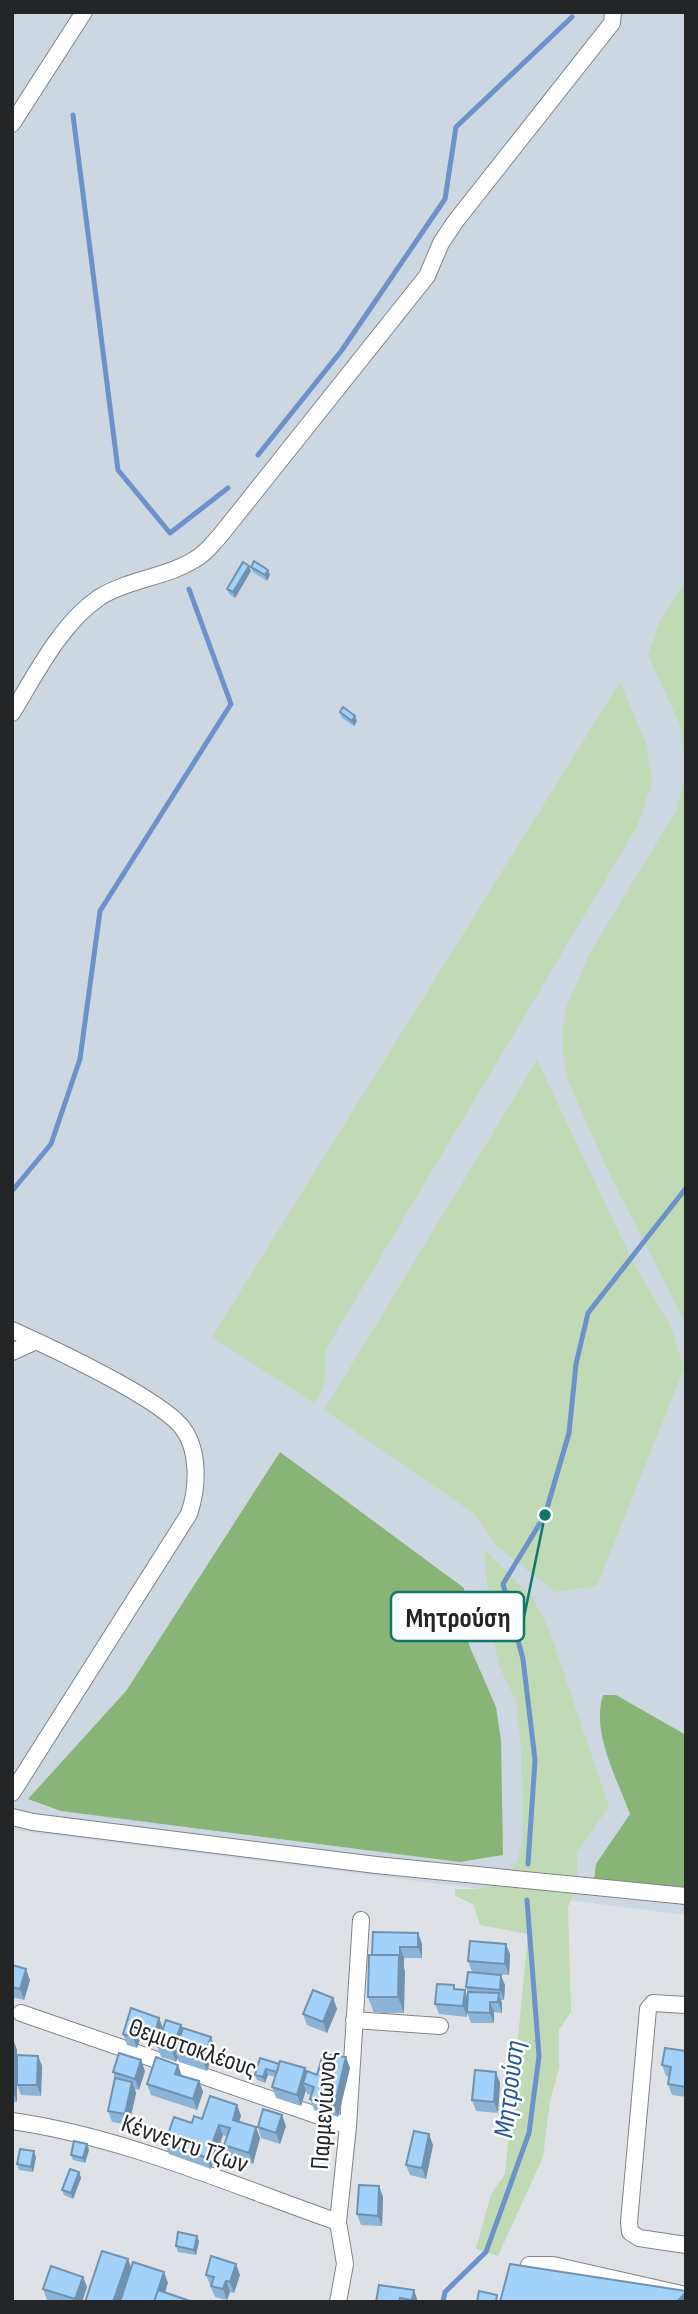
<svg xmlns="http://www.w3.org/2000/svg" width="698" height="2314" font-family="'Sofia Sans Condensed',sans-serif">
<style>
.built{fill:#cdd7e1}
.green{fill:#bfdab5}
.forest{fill:#89b478}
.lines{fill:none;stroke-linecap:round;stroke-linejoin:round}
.stream{stroke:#6b92ca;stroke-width:5}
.minor-casing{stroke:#808487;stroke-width:18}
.minor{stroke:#fff;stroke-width:16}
.wall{fill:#8bb4d7}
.shaded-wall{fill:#7192af}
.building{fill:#a2d1fa;stroke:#7192af;stroke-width:2}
.labels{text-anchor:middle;stroke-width:5;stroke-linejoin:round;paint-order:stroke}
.street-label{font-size:26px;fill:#242527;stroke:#fff}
.water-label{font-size:28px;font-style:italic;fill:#24569b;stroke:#fff}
.leader{fill:none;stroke:#0f766e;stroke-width:2.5}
.callout-dot{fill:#0f766e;stroke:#fff;stroke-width:2.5}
.callout{fill:#fff;stroke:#0f766e;stroke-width:2.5}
.callout-label{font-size:28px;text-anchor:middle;font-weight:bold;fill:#242527}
</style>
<rect width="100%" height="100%" fill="#dee2e6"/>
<path class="built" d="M12,12H686V1915L12,1830Z"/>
<path class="green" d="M686,579V773L680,725L648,655L659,623Z
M620,682L646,743L652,782L637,827L326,1349L324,1385L315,1404L212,1337Z
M686,773V1324L607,1169L566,1076L562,1039L566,1008L589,955L677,809Z
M537,1060L632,1260L672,1329L684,1369L597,1586L555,1592L498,1547L473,1513L324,1410Z
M484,1549L532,1597L548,1627L609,1807L577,1852V1886L568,1907L571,2012L559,2030V2068L550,2101L543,2157L498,2256L476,2249L491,2194L505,2174L528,1934L480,1925L473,1904L455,1896V1889H478L505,1880L518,1859L523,1836L521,1752L516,1700L500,1668L492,1636Z"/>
<path class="forest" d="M280,1452L464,1588L469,1645L496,1707L501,1741L503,1855L460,1862L61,1811L28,1799L126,1691Z
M603,1695H616L686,1735V1891L594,1880L596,1864L630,1814C617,1778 591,1733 603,1695Z"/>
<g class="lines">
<path class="stream" d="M73,115L118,470L170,533L228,488
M258,455L342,350L445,199L456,127L572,17
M12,1191L51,1144L80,1059L100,911L231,704L189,589
M528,1864L535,1760L523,1659L503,1584L545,1515L569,1433L576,1364L588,1313L686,1188
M443,2302L445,2292L486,2252L529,2133L539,2056L527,1900"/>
<g class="minor-casing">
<path id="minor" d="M12,124L84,12
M12,713C36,674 61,623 100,597C131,578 171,577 200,556C207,551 213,543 219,537L427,276L441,243L455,222L612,23L613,12
M12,1330C52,1348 155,1396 181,1426C200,1449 198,1488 189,1514L12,1793
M12,1352L36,1341
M12,1817L33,1822L376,1865L686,1896
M686,2005L653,2003L648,2009L629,2222L630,2232L639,2238L686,2245
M21,2013L348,2126
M354,2020L440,2026
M12,2121C124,2137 232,2185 338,2222
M529,2265H553L686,2295
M338,2302L345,2264L338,2222L348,2126L361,1920"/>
</g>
<use href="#minor" class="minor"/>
</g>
<path class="wall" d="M251,567L268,570L270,575L267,581L253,572Z
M251,571L235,598L229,594L227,589Z
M340,712L357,721L354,726L342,718Z
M418,1933L422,1944V1958H404V2013H374L368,1997L372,1955Z
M510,1954L509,1975L472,1972L468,1961Z
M12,1965L30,1980L24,2000L12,1997Z
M454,1985L455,1989L465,1990L468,1999V1992L466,1987L505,1985L504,2000H501L502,2004V2013L494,2012V2023H471L467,2012V2017L439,2014L435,2004Z
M333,1998L337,2009L327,2033L307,2025L303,2014Z
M131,2008L159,2018L163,2029L181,2025L183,2029L211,2037L215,2048L207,2071L179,2062L177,2058L176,2062L161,2057L157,2046L160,2040L142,2034L137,2048L127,2045L123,2034Z
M12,2039L17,2050V2055L38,2056L42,2066L41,2096L21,2095L17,2085V2102H12Z
M686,2051V2097L672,2095L668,2084L669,2077L666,2076L662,2065Z
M279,2064L305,2068L307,2072L317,2075L350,2068L338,2117L314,2110L310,2099L312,2095L307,2094L306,2090L301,2106L276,2098L272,2087L275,2077L268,2075L265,2083L257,2080L255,2075Z
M145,2071L139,2090L135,2089L136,2093L129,2125L112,2122L108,2111L115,2078L113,2072Z
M182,2076L199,2081L203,2092L197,2110L151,2095L147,2084Z
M500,2083L498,2113L476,2111L472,2100Z
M237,2105L241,2116L239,2122L260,2138L253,2164L228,2156L224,2145L227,2137L223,2135L211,2169L169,2154L165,2143L192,2123Z
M286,2126L280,2144L261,2138L258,2127Z
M87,2144L89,2150L85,2163L73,2160L71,2155Z
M433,2145L426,2179L410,2175L406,2165Z
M36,2157L33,2172L19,2170L17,2164Z
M79,2172L81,2178L73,2199L64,2195L62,2190Z
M383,2197L382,2226L361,2225L357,2214Z
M199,2241L196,2255L178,2252L176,2246Z
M206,2275H240L234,2293L230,2292L227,2300L215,2297Z
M83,2277L87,2287L82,2302H54L47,2300L43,2289Z
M414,2290L418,2302H376Z"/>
<path class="shaded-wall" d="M249,566L251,571L235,598L233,592Z
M268,570L270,575L267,581L265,575Z
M355,716L357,721L354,726L352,721Z
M418,1933L422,1944V1958L418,1947Z
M506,1944L510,1954L509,1975L505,1964Z
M400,1947L404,1958V1968L405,1971L404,2013L398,1997Z
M26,1969L30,1980L24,2000L20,1989Z
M501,1975L505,1985L504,2000L500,1990Z
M465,1990L468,2001L467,2017L463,2006Z
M499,1993L502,2004V2013L498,2002Z
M333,1998L337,2009L327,2033L323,2022Z
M490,2002L494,2012V2023L490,2013Z
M159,2018L163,2029L160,2040L156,2029Z
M138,2023L142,2034L137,2048L133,2037Z
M181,2025L185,2036L175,2051L178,2058L176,2062L172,2051Z
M211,2037L215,2048L207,2071L203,2061Z
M13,2039L17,2050V2102L13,2091Z
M38,2056L42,2066L41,2096L37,2085Z
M346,2057L350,2068L338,2117L334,2107Z
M141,2060L145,2071L139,2090L135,2079Z
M178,2065L182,2076L175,2074Z
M305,2068L309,2079L303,2083L306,2090L301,2106L297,2095Z
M266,2069L268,2075L265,2083L263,2077Z
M496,2072L500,2083L498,2113L494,2102Z
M199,2081L203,2092L197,2110L193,2099Z
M132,2082L136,2093L129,2125L125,2114Z
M237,2105L241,2116L236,2131L233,2120Z
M282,2115L286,2126L280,2144L276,2133Z
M219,2125L223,2135L211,2169L207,2158Z
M256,2127L260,2138L253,2164L249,2153Z
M429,2134L433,2145L426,2179L422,2168Z
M87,2144L89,2150L85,2163L83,2158Z
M34,2151L36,2157L33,2172L31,2167Z
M79,2172L81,2178L73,2199L71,2193Z
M379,2186L383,2197L382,2226L378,2216Z
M197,2236L199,2241L196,2255L194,2250Z
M128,2259L132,2270L121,2302H113Z
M236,2264L240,2275L234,2293L230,2282Z
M164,2272L168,2283L162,2302H154Z
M83,2277L87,2287L82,2302H76L75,2299Z
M226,2281L230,2292L227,2300L223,2289Z
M414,2290L418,2302H413L412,2300Z
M686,2292V2302H677Z"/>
<path class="building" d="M254,561L268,570L265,575L251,567Z
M243,562L249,566L233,592L227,589Z
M343,707L355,716L352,721L340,712Z
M373,1932L418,1933V1947H400V1957L399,1955H372Z
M470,1941L506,1944L505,1964L468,1961Z
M369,1955H399L398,1997H368Z
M12,1965L26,1969L20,1989L12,1987Z
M468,1972L501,1975L500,1990L466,1987Z
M437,1984L454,1985V1989L465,1990L463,2006L435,2004Z
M313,1990L333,1998L323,2022L303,2014Z
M468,1992L499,1993L498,2002H490V2013L467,2012Z
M131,2008L159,2018L156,2029L138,2023L133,2037L123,2034Z
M166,2020L181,2025L172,2051L157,2046Z
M183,2028L211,2037L203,2061L175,2051Z
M12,2039H13V2091H12Z
M665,2048L686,2051V2087L668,2084L671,2067L662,2065Z
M119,2053L141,2060L135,2079L113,2072Z
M323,2054L346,2057L334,2107L310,2099L314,2087L303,2083L307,2071L317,2075Z
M17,2055L38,2056L37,2085H17Z
M156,2057L178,2065L175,2074L199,2081L193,2099L147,2084Z
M260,2058L279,2064L277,2072L266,2069L263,2077L255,2075Z
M280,2061L305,2068L297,2095L272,2087Z
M475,2070L496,2072L494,2102L472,2100Z
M115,2078L132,2082L125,2114L108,2111Z
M210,2096L237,2105L233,2120L256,2127L249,2153L224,2145L230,2128L219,2125L207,2158L165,2143L174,2117L192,2123L194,2116L202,2119Z
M263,2109L282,2115L276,2133L258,2127Z
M414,2131L429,2134L422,2168L406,2165Z
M74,2141L87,2144L83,2158L71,2155Z
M20,2149L34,2151L31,2167L17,2164Z
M70,2169L79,2172L71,2193L62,2190Z
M359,2185L379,2186L378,2216L357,2214Z
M178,2232L197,2236L194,2250L176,2246Z
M102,2251L128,2259L113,2302H85Z
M211,2256L236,2264L230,2282L226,2281L223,2289L211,2286L214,2277L206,2275Z
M133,2262L164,2272L154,2302H120Z
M510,2264L686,2291V2292L677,2302H500Z
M51,2266L83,2277L75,2299L43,2289Z
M379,2285L414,2290L412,2300L400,2298L399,2302H376Z
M158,2290L193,2302H154Z
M479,2291L497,2295L496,2302H477Z"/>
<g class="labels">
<g class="street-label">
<text transform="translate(193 2047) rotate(19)" y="9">Θεμιστοκλέους</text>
<text transform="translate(323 2110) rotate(-86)" y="9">Παρμενίωνος</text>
<text transform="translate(185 2143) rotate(19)" y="9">Κέννεντυ Τζων</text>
</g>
<g class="water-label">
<text transform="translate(508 2089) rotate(-83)" y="10">Μητρούση</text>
</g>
</g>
<path class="leader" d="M545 1515L524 1617"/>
<circle class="callout-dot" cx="545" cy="1515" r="7"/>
<rect class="callout" x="391" y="1592" width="133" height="49" rx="7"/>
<g class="callout-label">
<text x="458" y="1627">Μητρούση</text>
</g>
<rect width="698" height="2314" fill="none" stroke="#242527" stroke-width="28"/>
</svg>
